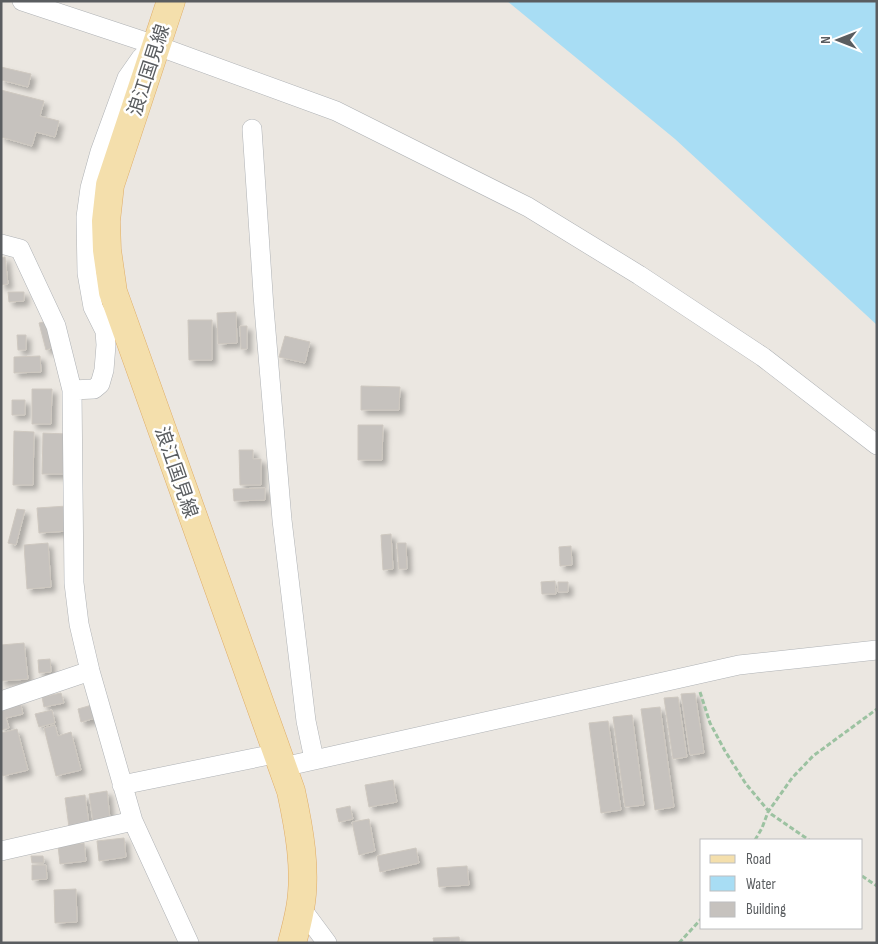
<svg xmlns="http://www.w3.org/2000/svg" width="878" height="944" font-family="'Sofia Sans Condensed','Noto Sans JP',sans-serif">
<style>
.water{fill:#a8ddf4}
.building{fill:#c6c2be;stroke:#cec8c0;filter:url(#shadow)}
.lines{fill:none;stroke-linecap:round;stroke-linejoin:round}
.minor-casing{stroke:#afb2b5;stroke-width:20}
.primary-casing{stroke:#dfac66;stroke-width:29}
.path{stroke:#9cc2a1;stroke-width:3;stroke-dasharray:5 2.5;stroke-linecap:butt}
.minor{stroke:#fff;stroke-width:19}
.primary{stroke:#f4dfac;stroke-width:28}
.labels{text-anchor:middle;stroke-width:5;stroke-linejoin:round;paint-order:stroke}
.street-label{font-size:19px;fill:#5a5d60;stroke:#fff}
</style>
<defs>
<filter id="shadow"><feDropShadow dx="4.5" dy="4.5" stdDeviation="2.5" flood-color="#0004"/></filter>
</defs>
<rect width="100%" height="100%" fill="#ebe7e1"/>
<path class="water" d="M507,1H877V325L675,139Z"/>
<path class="building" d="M1,67L31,74L28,87L1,80Z
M1,90L44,101L40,116L59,121L55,137L36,132L32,146L1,137Z
M5,257L8,284L1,285V258Z
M8,292H24V301L9,302Z
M236,312L237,343L218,344L217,313Z
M188,320H212V360H189Z
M48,321L55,347L46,350L39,323Z
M240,326H247V349H241Z
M17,335H26V350H18Z
M285,336L310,342L305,363L279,357Z
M40,356L41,372L14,373V357Z
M361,386L400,387L399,410H361Z
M32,389H52L51,424H32Z
M12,400H25V415H12Z
M358,425H383L382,460H358Z
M14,431L34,432L33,485H13Z
M43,433L67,434L66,474H42Z
M239,450H253V459H261V485H240Z
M265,488V500L234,501L233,489Z
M67,506L68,531L39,533L37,508Z
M17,509L25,510L16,545L8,543Z
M391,534L393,569L383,570L381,535Z
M48,543L51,587L27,589L24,545Z
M397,543H406L407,569H399Z
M571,546L572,565L560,566L559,547Z
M555,581L556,594H542L541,582Z
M558,582H568V592H558Z
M24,643L28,679L1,681V645Z
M50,659L51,672L39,673L38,660Z
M61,693L64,703L44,707L42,697Z
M695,693L704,753L690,755L681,694Z
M678,697L687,757L673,759L664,698Z
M20,701L23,714L6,718L9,728L1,730V705Z
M92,705L96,718L81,722L78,709Z
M660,707L674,807L655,810L641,709Z
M52,710L55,723L39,727L35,714Z
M632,715L644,805L625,807L613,717Z
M608,721L621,810L601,813L589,723Z
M55,725L58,736L71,732L81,770L56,776L44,728Z
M17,729L28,770L3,776L1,768V733Z
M393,780L397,802L369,807L365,785Z
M107,791L110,819L93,821L89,794Z
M85,795L89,824L69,827L65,798Z
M350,806L353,819L339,822L336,809Z
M369,819L375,851L359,855L352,822Z
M124,838L126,857L99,861L97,841Z
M84,843L86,861L60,864L58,846Z
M416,848L419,863L380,872L377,856Z
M31,856H43L44,863H32Z
M32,865H46L47,879L32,880Z
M467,866L469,885L439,887L437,868Z
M76,889L77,922L55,923L54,890Z
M459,937L460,943H434L433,938Z"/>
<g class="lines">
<g class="minor-casing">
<path id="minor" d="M22,1L155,45L336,111L528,207L639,275L763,357L877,445
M252,129L264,308L282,520L306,721L314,759
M1,244L20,249L56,326L72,390L74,583L79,624L90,671L133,821L189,943
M72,390L94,389L100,384L104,370L106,345L105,331L93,307L87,273L86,217L90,188L100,152L127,78L141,58L152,47
M1,701L90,671
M283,767L739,665L877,650
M122,785L279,753
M1,851L133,821
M301,908L327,943"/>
</g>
<g class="primary-casing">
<path id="primary" d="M171,1L110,185L106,221L107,250L113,292L291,791C299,828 307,871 300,909C298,920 295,932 292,943"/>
</g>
<path class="path" d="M700,692L710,723L725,751L746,784L771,814L809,840
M755,840L762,828L768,812L792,778L813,756L877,709
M862,876L877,886
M679,943L702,918"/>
<use href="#minor" class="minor"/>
<use href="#primary" class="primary"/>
</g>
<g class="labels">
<g class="street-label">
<text transform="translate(148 70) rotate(-72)" y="7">浪江国見線</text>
<text transform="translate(177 472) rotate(71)" y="7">浪江国見線</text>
</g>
</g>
<rect width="878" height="944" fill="none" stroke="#5a5d60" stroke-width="5"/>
<rect x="700" y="839" width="162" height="90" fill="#ffffff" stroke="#bdbebf"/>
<rect x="710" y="855" width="25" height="8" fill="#f4dfac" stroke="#bdbebf"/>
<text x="746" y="864" font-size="15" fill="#5a5d60">Road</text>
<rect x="710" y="876" width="25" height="15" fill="#a8ddf4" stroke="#bdbebf"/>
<text x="746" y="889" font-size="15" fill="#5a5d60">Water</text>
<rect x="710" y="902" width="25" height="15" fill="#c6c2be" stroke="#bdbebf"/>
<text x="746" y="914" font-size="15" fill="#5a5d60">Building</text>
<g transform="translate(838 40) rotate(270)" stroke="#ffffff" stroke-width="4" paint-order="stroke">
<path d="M0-4L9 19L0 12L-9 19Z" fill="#5a5d60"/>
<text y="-8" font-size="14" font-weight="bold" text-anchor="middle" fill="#5a5d60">N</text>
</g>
</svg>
